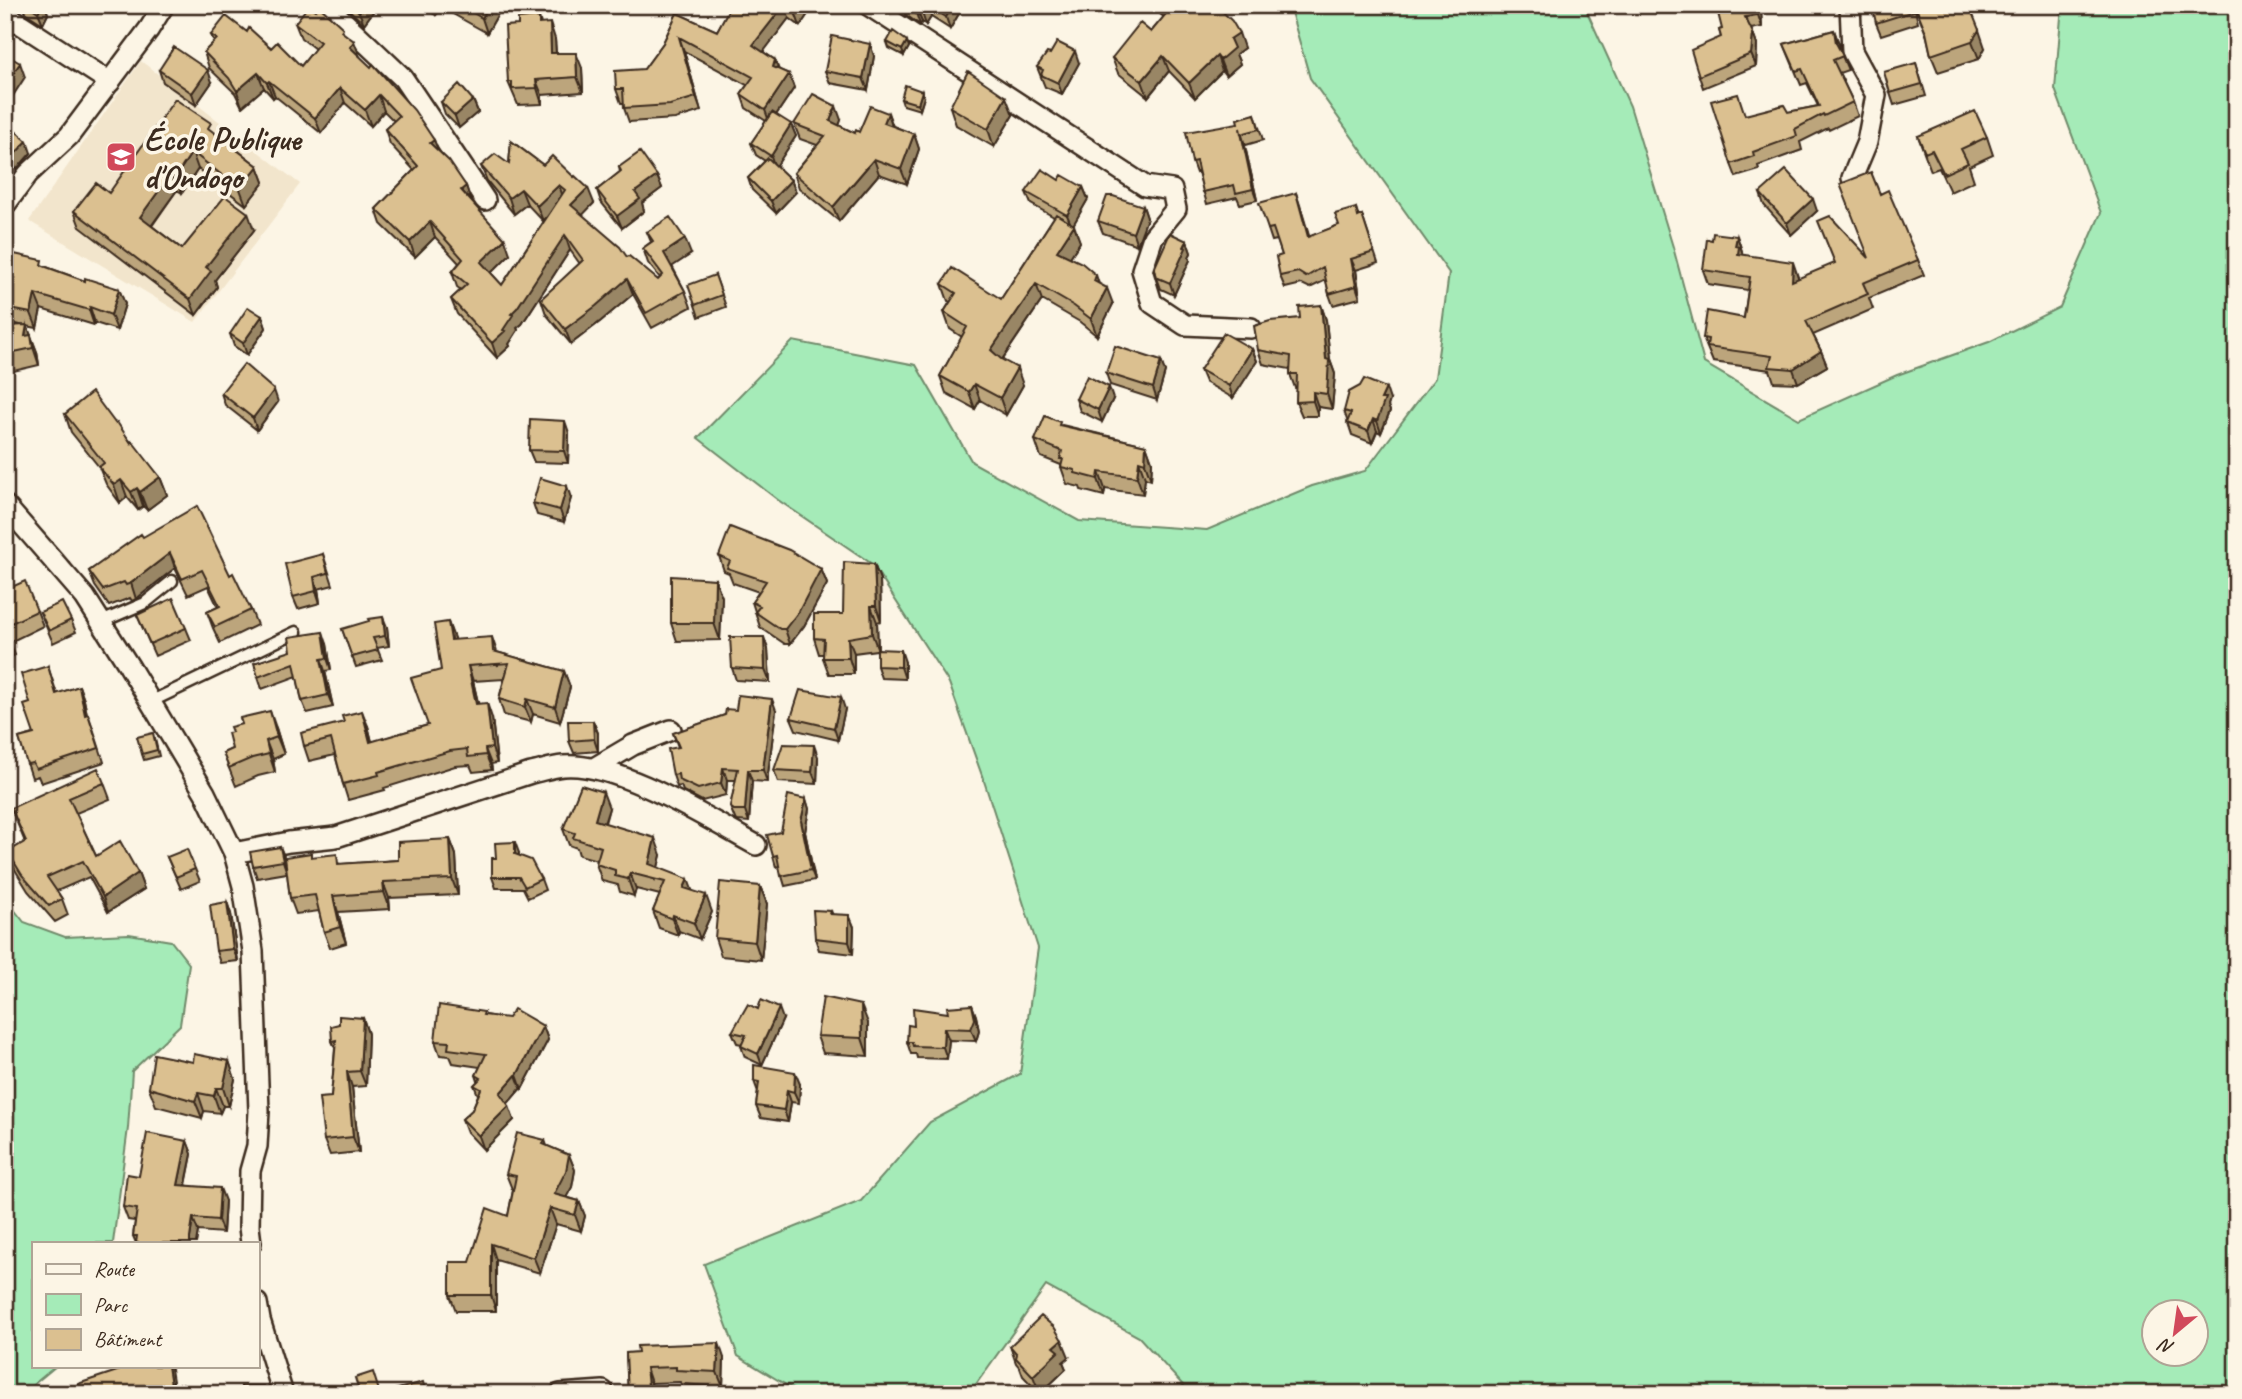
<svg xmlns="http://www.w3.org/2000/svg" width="2242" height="1399" font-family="Caveat,sans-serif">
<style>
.built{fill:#f2e5cc}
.green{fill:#a5ebb8;stroke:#708a6b;stroke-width:2;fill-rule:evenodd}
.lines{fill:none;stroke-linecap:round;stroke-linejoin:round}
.service-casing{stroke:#3b2a1e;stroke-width:15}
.minor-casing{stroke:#3b2a1e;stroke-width:24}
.service{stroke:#fcf5e5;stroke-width:10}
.minor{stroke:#fcf5e5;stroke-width:19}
.wall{fill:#bca57c;stroke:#3b2a1e;stroke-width:2}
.shaded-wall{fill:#998665;stroke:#3b2a1e;stroke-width:2}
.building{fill:#dbc090;stroke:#3b2a1e;stroke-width:2}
.labels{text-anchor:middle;stroke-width:7;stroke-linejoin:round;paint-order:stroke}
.poi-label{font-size:33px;font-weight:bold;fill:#3b2a1e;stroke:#fcf5e5;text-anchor:start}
</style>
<rect width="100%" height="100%" fill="#fcf5e5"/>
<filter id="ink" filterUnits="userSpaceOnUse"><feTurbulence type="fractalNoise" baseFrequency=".0143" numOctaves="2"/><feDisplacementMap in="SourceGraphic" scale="14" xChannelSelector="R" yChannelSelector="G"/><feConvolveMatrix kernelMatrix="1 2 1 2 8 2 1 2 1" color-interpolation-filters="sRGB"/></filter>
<g filter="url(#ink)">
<path class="built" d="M141,61L300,184L195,322L29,221Z"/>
<path class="green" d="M1289,5H1584L1630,106L1673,247L1704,363L1799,419L1897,375L1989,342L2060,307L2101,213L2055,89L2062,5H2237V1394H1191L1139,1337L1046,1286L969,1394H801L738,1356L704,1264L861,1201L930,1122L1020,1074L1038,948L985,784L949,683L872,564L778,500L698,438L793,341L916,365L972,462L1079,521L1207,530L1312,486L1365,471L1435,378L1449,273L1310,78ZM2154,1312H2196V1354H2154Z
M5,898L24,922L65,937L129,934L171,941L189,964L180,1025L132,1071L128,1128L113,1243H33V1366H56L22,1394H5Z"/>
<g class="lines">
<g class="service-casing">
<path id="service" d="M101,622L145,603L172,581
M150,702L296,632"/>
</g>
<g class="minor-casing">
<path id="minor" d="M326,5L403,78L485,200
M868,5L1145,186L1172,190L1176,209L1153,237L1142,270L1152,303L1185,325L1251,328
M1850,5L1852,51L1876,95L1867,142L1852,178
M5,14L110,82
M5,205L28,174L69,136L149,29L164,5
M5,505L85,597L129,666L205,793L234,853L243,886L253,951L259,1111L257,1146L250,1171L249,1227L251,1243
M594,768L633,745L671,730
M234,853L289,842L336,837L531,773C541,771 552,767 563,766C617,761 708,819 756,845
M257,1303L260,1320L283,1394
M560,1394L603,1391"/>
</g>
<use href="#service" class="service"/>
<use href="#minor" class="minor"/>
</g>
<path class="wall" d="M23,5H45L48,14L43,24L26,13Z
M344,5H378L364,24Z
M416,5H503L487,33L442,8L436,15Z
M726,5H814L800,26L789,18L763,52L775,60L779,70L789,74L794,88L776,115L796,136L776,166L791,180L796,192L776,213L752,190L748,178L765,161L756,155L751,143L766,121L746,108L741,94L747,85L684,51L701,111L675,119L629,122L624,108V103H621L616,89L644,69L663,43L677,13L717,31L730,8Z
M893,5H964L950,29L931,17L926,25L922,22L920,25L906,15L905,12Z
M1156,5H1216L1244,48L1236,54L1240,64L1226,76L1222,71L1195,98L1169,71L1148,97L1118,73L1112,58L1151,32L1164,17L1160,14Z
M1914,5L1918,23L1881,35L1876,23Z
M1916,8L1985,48L1979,59L1938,72L1931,55L1927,37Z
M1761,10L1762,27L1751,29L1757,45L1756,66L1703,88L1699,76L1721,37L1719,30Z
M539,17L541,24L555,39L556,53L582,68L583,92L542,95V104L518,105L508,82L518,25Z
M295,23L345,35L360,57L434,140L438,151L466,186L471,201L510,254L491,273L502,285L546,218L543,221L527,204L514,214L487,181L481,166L509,164L511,141L594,203L582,215L627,257L658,280L660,278L648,263L643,248L651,242L647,232L691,254L672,266L685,291L691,307L652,328L633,294L601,321L571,344L546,314L541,299L580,264L570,250L522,324L517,328L518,330L509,344L510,346L497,358L457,314L451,299L461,290L457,287L452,272L459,263L435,237L415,257L381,224L376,209L414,170L390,144L385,129L394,121L384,111L371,126L345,103L321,133L275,96L273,98L264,88L242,107L235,93L209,68L204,52L214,42L211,35L247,32L301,66L315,49L301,38Z
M1834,30L1839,44L1840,51L1848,70L1839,73L1853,102L1858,116L1829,130L1828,128L1800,142L1802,150L1758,166L1759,170L1736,177L1731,164L1745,115L1788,112L1818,106L1807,83L1801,85L1784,44Z
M887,42L909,47L904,56L889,48Z
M870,44L874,56L868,90L830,83L825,71Z
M1079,63L1062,94L1045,87L1037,67Z
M1916,63L1926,96L1894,105L1890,93Z
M159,70L212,82L196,105L163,82Z
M924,97L920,110L903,105L901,99Z
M473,100L478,112L459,128L445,114L441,102Z
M950,107L1013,115L994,147L956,125Z
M888,113L893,126L914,134L919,149L907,184L879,174L839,221L799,188L794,173L817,145L800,139L794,124L841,120L839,126L855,133L859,132Z
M1255,114L1263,140L1246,145L1244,142L1257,200L1240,204L1237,197L1207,204L1198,172L1196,173L1192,162L1238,123Z
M214,132L258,166L264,182L246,205L198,169L182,193L177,190L152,226L182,249L254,230L215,280L217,287L196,315L80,227L74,211L109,193Z
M5,133L31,153L16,170L5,162Z
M1918,136L1987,137L1993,155L1969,166L1974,181L1950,192L1939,168L1931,171Z
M619,167L657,176L662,188L642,203L644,211L622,228L601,202L597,190L620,172Z
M1059,180L1083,187L1088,199L1073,225L1080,242L1070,257L1096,275L1099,284L1113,304L1097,336L1080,322L1042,300L1002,360L1023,385L1006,415L980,400L975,409L946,393L940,376L962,337L950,329L944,312L950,302L948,301L942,284L1001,299L1054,217L1031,204L1026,192Z
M1296,193L1309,237L1339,225L1356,208L1359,217L1362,215L1378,263L1356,270L1360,298L1333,305L1329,294L1326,280L1310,288L1302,284L1285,288L1280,276L1282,255L1277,240L1272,241L1268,229Z
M1760,193L1817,211L1791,235L1764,205Z
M1880,194L1918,260L1924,275L1869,298L1873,309L1813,335L1821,351L1827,366L1798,383L1774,382L1770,370L1713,362L1703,338L1744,318L1748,290L1708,284L1703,270L1712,240L1737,236L1742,251V255L1798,277V279L1868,257Z
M1143,206L1147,218L1137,245L1103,233L1098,221Z
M1187,241L1191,253L1189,257L1190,260L1174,295L1161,289L1154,269Z
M5,252L85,281L119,289L125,304L117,330L95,323L94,325L41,309L37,328L27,326L37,352L39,365L5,373V326H24L5,321Z
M715,275L726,307L699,317L695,305Z
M1321,305L1326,320L1330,360L1335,374L1332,409L1318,407V416H1302L1296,402L1297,388H1295L1290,374V369L1263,364L1258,350L1300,318Z
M262,316L266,328L247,355L234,346L230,334Z
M1252,349L1257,361L1233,398L1205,382L1200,370Z
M1161,361L1165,372L1157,400L1110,385L1106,373Z
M221,393L278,402L257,430L225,405Z
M1076,399H1113L1102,422L1080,411Z
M1390,400L1388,406L1390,411L1381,433L1377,431L1372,443L1352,435L1344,411Z
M65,414L115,423L160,477L167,495L147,510L143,506L138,510L127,497L120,503L106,484L99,467L71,432Z
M1062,425L1146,445L1152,462L1151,480L1145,478L1143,494L1105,489L1104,496L1081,490L1080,487L1067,484L1061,467V465L1041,457L1035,440Z
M569,433L568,463L534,462L529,450Z
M571,498L564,522L537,515L533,503Z
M143,537L230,575L251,610L257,625L220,643L213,628L207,612L218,607L208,586L188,595L175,568L136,599L132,601L130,598L109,606L95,586L89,571Z
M323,554L333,585L318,589L320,603L298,609L293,597Z
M719,556L821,569L827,584L804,626L790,644H785L760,627L752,602L759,592L733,583L729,573L724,571Z
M874,564L880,580L881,621L877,622L878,649L905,662V679L881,678L877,666V650L854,653V674H829L823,658L824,654H819L814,638L843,614Z
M715,579L722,597L720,640L677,641L671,623Z
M5,590L37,611L43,626L10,642L15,655L5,660Z
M40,612L71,620L76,632L53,643Z
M137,615L186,628L191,640L155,656Z
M448,622L454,640L564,671L570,687L560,722L533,714L531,722L504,715L499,699L504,679L473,681L478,703L492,718L497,763L491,764L492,770L473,772L470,765L455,766L384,788L385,790L348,800L343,784L335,755L309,761L304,746L368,726L372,742L428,725L441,670Z
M387,627L389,646L377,648L382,660L356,667L342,629Z
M327,644L331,670L325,671L333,707L307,713L302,701L297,676L262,689L258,677L291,651Z
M768,649L770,682L736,680L732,668Z
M48,666L57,694L79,686L84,700L87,714H88L93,728L104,762L41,783L38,776L32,778L19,738L34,734L30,703Z
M845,709L838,740L796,730L791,718Z
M736,710H776L767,782L752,781L749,822L738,821L735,819L730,807L736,780H727L726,795L702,801L683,791L681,786L677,787L673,775L678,747L673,733L725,715Z
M593,721L598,733V751L574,753L569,741Z
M276,728L284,754L273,759L275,772L258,776L236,786L223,753Z
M155,739L159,756L144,760L142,754Z
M818,757L817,784L778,782L774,770Z
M104,783L110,799L76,813L96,856L138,873L144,889L108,912L89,877L57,891L62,899L68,915L55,922L28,891L14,868L8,852L25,842L11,808Z
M806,799L809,809L805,832L815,880L785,886L779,866L776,867L773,856L781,832Z
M609,808L605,823L661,855L658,867L692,891L712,912L700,939L679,931L678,935L659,928L653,911L660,895L636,889L634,896L620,892L618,885L602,881L596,864L597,860L579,855L577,848L569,845L563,829Z
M450,839L456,855L458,895L389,898L390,909L338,912L346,943L330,948L324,932L319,911L296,914L290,898L287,873L257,878L253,866L280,847L285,859L312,857L341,864L398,860Z
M519,853V856L541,879L545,890L528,898L523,888H496L492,877L496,858Z
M167,857L195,869L200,881L181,889Z
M760,886L767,904L761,960L721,956L715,938Z
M227,902L231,914L238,961L220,963L216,951Z
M831,911L833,915H849L854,927L853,954L819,950L815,938Z
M972,1005L976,1016L979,1031L976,1041L949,1040L947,1059L917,1058L916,1054H911L907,1042L914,1026L948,1013Z
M485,1015L543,1026L548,1040L522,1089L521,1088L507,1104L514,1120L484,1150L467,1132L462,1119L472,1110L478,1095L474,1085L478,1081L476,1075L480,1067L453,1063L450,1056L440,1055L435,1041Z
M363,1018L368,1034L366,1086L352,1087L359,1152L330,1155L324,1140L331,1097L335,1048L332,1041Z
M783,1019L762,1065L745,1057L741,1046L742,1044L737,1043L732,1032Z
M868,1023V1056L823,1053L817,1036Z
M229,1061L235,1079L229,1106H223L220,1113L204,1111L202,1118L156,1106L149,1088L193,1062Z
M754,1081L800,1084L799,1103L791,1102L788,1122L761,1118L756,1106L758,1092Z
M545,1140L547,1146L569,1155L575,1170L572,1187L566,1197L579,1201L585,1216L581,1231L556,1224L540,1273L496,1260V1311H456L450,1295L470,1262L508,1216L513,1190L512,1189L506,1174Z
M187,1141L192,1154L186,1185L225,1201L223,1233L198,1231L196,1243H136L133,1236L135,1221L128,1220L123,1207L139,1176Z
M1010,1346L1069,1357L1063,1362L1066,1369L1040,1394L1023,1376L1020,1368L1016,1363Z
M626,1353L724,1358L723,1387L681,1384L680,1382L651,1383L628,1393Z"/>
<path class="shaded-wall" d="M42,5H45L48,14L43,24L38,12Z
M364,5H378L364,24L359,12Z
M432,5H441L442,8L436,15Z
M489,5H503L487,33L482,18Z
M784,5L789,18L758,59L753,45Z
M799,5H814L800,26L795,12Z
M927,5L931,17L926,25L922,13Z
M953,5H964L950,29L946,17Z
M1757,5H1760L1761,10L1762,27L1758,15Z
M917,10L922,22L920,25L916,13Z
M550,23L555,39L557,69L551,53Z
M1834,30L1839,44L1841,56L1836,43Z
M1979,30L1985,48L1979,59L1972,41Z
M1239,33L1244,48L1236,54L1240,64L1226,76L1220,60L1230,39Z
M1753,33L1757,45L1756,66L1751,54Z
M679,37L684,51L701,111L696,97Z
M354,41L360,57L350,47Z
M907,41L909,47L904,56L902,50Z
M870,44L874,56L868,90L863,78Z
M1075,51L1079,63L1062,94L1058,83Z
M576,53L582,68L583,92L577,77Z
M1163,56L1169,71L1148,97L1142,81Z
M1217,56L1222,71L1195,98L1189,83Z
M775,60L780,74L773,67Z
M20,63L25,77L5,108V85Z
M208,70L212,82L196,105L192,93Z
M258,73L264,88L242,107L237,91Z
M789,74L794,88L770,124L765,110Z
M536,80L542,95V104L537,88Z
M269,81L275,96L273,98L267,83Z
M340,88L345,103L321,133L315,118Z
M922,91L924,97L920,110L918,104Z
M379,95L384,111L371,126L365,110Z
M1006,97L1013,115L994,147L988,129Z
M473,100L478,112L459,128L455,116Z
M836,106L841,120L835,136L830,121Z
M888,113L893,128L884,123Z
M791,124L796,136L775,168L771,156Z
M1240,128L1244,142L1257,200L1253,189Z
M914,134L919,149L907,184L901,169Z
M434,140L440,155L430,143Z
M27,141L31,153L16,170L11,158Z
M192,152L198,169L182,193L176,176Z
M874,159L879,174L839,221L833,207Z
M258,166L264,182L246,205L240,189Z
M171,174L177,190L146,233L140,217Z
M657,176L662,188L642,203L644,211L622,228L617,216L635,192Z
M791,180L796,192L776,213L771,201Z
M559,185L564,200L543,221L537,206Z
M466,186L471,201L461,190Z
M1083,187L1088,199L1072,227L1067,215Z
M588,188L594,203L577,221L571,205Z
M521,189L527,204L514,214L509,198Z
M1296,193L1300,205L1313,249L1308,237Z
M1813,199L1817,211L1791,235L1787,223Z
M1143,206L1147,218L1137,245L1133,233Z
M248,213L254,230L215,280L217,287L196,315L190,299L206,267Z
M430,222L435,237L415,257L410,242Z
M1074,225L1080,242L1063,268L1057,251Z
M565,235L570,250L522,324L517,328L518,330L509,344L510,346L497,358L492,343L503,330L511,314Z
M1737,236L1745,261L1744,269L1735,246Z
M505,239L510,254L487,277L481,262Z
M685,239L691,254L670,268L664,253Z
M1187,241L1191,253L1189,257L1190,260L1174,295L1170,283Z
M1351,259L1356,270L1360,298L1356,286Z
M1793,262L1798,277V296L1792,281Z
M627,279L633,294L601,321L571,344L565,329Z
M1036,284L1042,300L997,367L991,350Z
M1107,288L1113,304L1097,336L1091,319Z
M119,289L125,304L117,330L111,315Z
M35,294L41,309L37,328L31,313Z
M1321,305L1326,320L1330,360L1335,374L1332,409L1327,394L1326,359Z
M90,307L95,323L94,325L89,310Z
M262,316L266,328L247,355L243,343Z
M27,325L37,352L39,365L33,347L25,336Z
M1252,349L1257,361L1233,398L1229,386Z
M1821,351L1827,366L1798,383L1793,369Z
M1161,361L1165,372L1157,400L1153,388Z
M1017,368L1023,385L1006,415L1000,398Z
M974,384L980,400L975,409L969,392Z
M1109,387L1113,399L1102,422L1098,410Z
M1386,388L1390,400L1388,406L1390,411L1381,433L1377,421L1381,399Z
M274,390L278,402L257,430L253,418Z
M1313,392L1318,407V416L1313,401Z
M1373,419L1377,431L1372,443L1368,431Z
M565,421L569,433L568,463L564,451Z
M1146,445L1152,462L1151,480L1145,463Z
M1139,461L1145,478L1143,494L1137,477Z
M1099,472L1105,489L1104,496L1098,479Z
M160,477L167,495L147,510L140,492Z
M121,480L127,497L120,503L114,485Z
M567,486L571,498L564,522L560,510Z
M137,488L143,506L138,510L131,492Z
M170,553L175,568L136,599L131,583Z
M874,564L880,580L881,621L876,606Z
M821,569L827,584L804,626L790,644L785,629Z
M314,577L318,589L320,603L316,591Z
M715,579L722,597L720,640L714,623Z
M871,606L877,622L878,650L872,634Z
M383,617L387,627L389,646L385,636Z
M448,622L454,638L456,655L451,640Z
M323,632L327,644L331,670L327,658Z
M492,637L497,652L498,666L493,651Z
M764,637L768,649L770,682L765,670Z
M848,638L854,653V674L849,658Z
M901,650L905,662V679L901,667Z
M321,659L325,671L333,707L328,695Z
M468,666L473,681L482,719L476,704Z
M564,671L570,687L560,722L555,707Z
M79,686L84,700L90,729L85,715Z
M841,697L845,709L838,740L834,728Z
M527,699L533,714L531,722L525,707Z
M772,699L776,710L767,782L763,770Z
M487,703L492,718L497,763L492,748Z
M270,711L276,728L284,754L277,737Z
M362,711L368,726L376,757L370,742Z
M593,721L598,733V751L594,739Z
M266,741L273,759L275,772L269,754Z
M814,745L818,757L817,784L812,772Z
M485,749L491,764L492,770L486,755Z
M723,768L727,780L726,795L721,783Z
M748,770L752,781L749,822L745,810Z
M603,792L609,808L600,836L595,820Z
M806,799L809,809L805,832L815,880L811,870L801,821Z
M655,838L661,855L655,880L649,864Z
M450,839L456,855L458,895L452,879Z
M515,842L519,853V865L515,854Z
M280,847L285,859L287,873L283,861Z
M138,873L144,889L108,912L103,897Z
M630,873L636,889L634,896L628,879Z
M688,879L694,895L684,888Z
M383,882L389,898L390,909L384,892Z
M760,886L767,904L761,960L755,942Z
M706,895L712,912L700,939L694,923Z
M333,896L338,912L346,943L340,927Z
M227,902L231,914L238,961L233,949Z
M673,915L679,931L678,935L672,919Z
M849,915L854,927L853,954L849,942Z
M861,1005L868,1023V1056L862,1038Z
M972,1005L976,1016L979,1031L976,1041L971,1029Z
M779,1008L783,1019L762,1065L758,1054Z
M363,1018L368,1034L366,1086L360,1071Z
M543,1026L548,1040L522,1089L517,1075Z
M944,1028L949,1040L947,1059L943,1047Z
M229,1061L235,1079L229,1106L223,1088Z
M347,1072L352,1087L359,1152L353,1137Z
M795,1072L800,1084L799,1103L794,1092Z
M516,1075L521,1088L505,1107L500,1093Z
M216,1088L223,1106L220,1113L214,1096Z
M787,1090L791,1102L788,1122L784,1110Z
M198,1093L204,1111L202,1118L195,1101Z
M509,1106L514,1120L484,1150L479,1136Z
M187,1141L192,1154L183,1198L178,1185Z
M569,1155L575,1170L572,1187L560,1209L554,1194Z
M220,1188L225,1201L223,1233L218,1220Z
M579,1201L585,1216L581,1231L575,1215Z
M550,1208L556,1224L540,1273L534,1258Z
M193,1218L198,1231L196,1243H190V1238Z
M491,1244L496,1260V1311L491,1295Z
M1062,1340L1069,1357L1063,1362L1066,1369L1040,1394L1033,1376L1054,1347Z
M719,1343L724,1358L723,1387L717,1372Z
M168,1366H170L171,1369L175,1394L171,1385Z
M646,1368L651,1383L653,1394H649Z"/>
<path class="building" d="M28,5H42L38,12Z
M309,5L316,10L319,6L343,28L341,31L354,41L350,47L371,67L373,64L414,110L434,140L430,143L449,161L466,186L461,190L505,239L481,262L502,285L565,190L559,185L537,206L521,189L509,198L481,166L495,154L509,164L511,141L543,165L552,156L574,177L575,176L588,188L571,205L620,247L627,257L629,256L658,280L663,275L643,248L653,241L647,232L670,217L685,239L664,253L685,291L646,313L627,279L596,306L565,329L541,299L583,260L565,235L517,308L511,314L513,315L503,330L505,331L492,343L451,299L467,284L452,272L463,259L430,222L410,242L376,209L418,166L385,129L399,116L379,95L365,110L340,88L315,118L269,81L267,83L258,73L237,91L229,78L204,52L217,39L211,35L226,16L247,32L249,28L271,48L277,42L301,66L320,42L295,23Z
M352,5H364L359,12Z
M460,5H489L482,18Z
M731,5H784L753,45L775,60L773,67L789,74L765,110L741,94L753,77L679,37L696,97L670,105L624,108L623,89H616L615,71L644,69L663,43L677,13L717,31Z
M785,5H799L795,12Z
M905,5H926L922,13L917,10L916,13Z
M928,5H953L946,17Z
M1164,5H1216L1232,21L1239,33L1230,39L1234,48L1220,60L1217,56L1189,83L1163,56L1142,81L1112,58L1140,23L1151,32L1170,9Z
M1716,5H1757L1758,15L1745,17L1753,33L1751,54L1699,76L1691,50L1721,37L1719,30L1722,29Z
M1872,5H1913L1914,11L1876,23Z
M1924,5H1969L1979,30L1972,41L1931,55L1926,32L1916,8Z
M539,17V24L550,23L551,53H576L577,77L536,80L537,88L512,89V82H508L505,26L518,25V19Z
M1834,30L1836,43L1843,56L1833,60L1853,102L1824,116L1823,114L1795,129L1797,136L1753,152L1754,156L1731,164L1711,101L1738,94L1745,115L1784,105L1788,112L1819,106L1802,69L1796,71L1784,44Z
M893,31L907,41L902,50L887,42Z
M832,36L870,44L863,78L825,71Z
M1057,42L1075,51L1058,83L1041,75L1043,70L1037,67L1047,53L1050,54Z
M174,47L208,70L192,93L159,70Z
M5,54L20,63L5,85Z
M1916,63L1922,84L1890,93L1884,72Z
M968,71L1006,97L988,129L950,107Z
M459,84L473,100L455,116L441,102Z
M905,85L922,91L918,104L901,99Z
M813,94L836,106L830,121L855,133L856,130L859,132L870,106L888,113L884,123L914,134L901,169L874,159L833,207L794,173L825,136L794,124Z
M175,99L211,123L208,128L258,166L240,189L192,152L176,176L171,174L140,217L182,249L225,196L248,213L206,267L211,271L190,299L74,211L96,183L109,193Z
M1975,111L1987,137L1961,149L1968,163L1944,174L1932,150L1925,153L1918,136Z
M772,112L791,124L771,156L751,143Z
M1255,114L1259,129L1241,134L1240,128L1253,189L1236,193L1234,185L1203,192L1196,161L1192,162L1186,132L1238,123L1237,119Z
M12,128L27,141L11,158L5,153V133Z
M640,152L657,176L635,192L640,199L617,216L597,190L621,171L619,167Z
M768,158L791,180L771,201L748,178Z
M1042,169L1059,180L1062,175L1083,187L1067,215L1026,192Z
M1786,170L1813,199L1787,223L1760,193Z
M1871,172L1880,194L1888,190L1918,260L1863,283L1868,294L1806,321L1821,351L1793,369L1769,367L1772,356L1707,347L1708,339L1703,338L1707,311L1744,318L1750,277L1703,270L1707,239L1712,240L1713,233L1737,236L1735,246L1739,247L1738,254L1793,262L1792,281L1835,263L1818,221L1830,216L1869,258L1840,184Z
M1296,193L1308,237L1339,225L1335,214L1356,208L1358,217L1362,215L1374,252L1351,259L1356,286L1329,294L1323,267L1306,277L1298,272L1280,276L1276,257L1282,255L1273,228L1268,229L1259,203Z
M1107,196H1113L1143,206L1133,233L1098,221Z
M1056,214L1074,225L1057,251L1082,263L1096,275L1094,281L1107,288L1091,319L1074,306L1036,284L991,350L1001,359L1017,368L1000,398L974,384L969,392L940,376L967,327L944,312L956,293L942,284L952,268L1001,299Z
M1170,233L1187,241L1184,247L1186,248L1170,283L1156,277L1154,269Z
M5,252L42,260L41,265L85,281V278L119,289L111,315L90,307L89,310L35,294L31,313L5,308Z
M715,275L722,295L695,305L688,285Z
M1321,305L1326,359L1329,360L1327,394L1313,392V401L1296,402L1297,374H1290L1291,356L1258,350L1254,326L1270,321L1300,318L1299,307Z
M248,307L262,316L243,343L230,334Z
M27,325L25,336L31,335L33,348L5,354V326Z
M1224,333L1252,349L1229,386L1200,370Z
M1115,346L1161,361L1153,388L1106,373Z
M244,364L274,390L253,418L221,393Z
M1087,376L1109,387L1098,410L1076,399Z
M1364,379L1386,388L1381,399H1385L1377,421L1373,419L1368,431L1347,423L1351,413L1344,411L1349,392L1360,386Z
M92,392L115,423L117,422L131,443L132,441L160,477L140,492L137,488L131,492L121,480L114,485L99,467L104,463L65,414Z
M1045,416L1060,422L1059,425L1146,445L1145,463L1139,461L1137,477L1099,472L1098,479L1075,473V470L1061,467L1063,459H1060L1062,451L1035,440Z
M530,419L565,421L564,451L529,450Z
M540,478L567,486L560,510L533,503Z
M197,506L230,575L233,573L251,610L215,627L207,612L220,606L202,570L182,579L170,553L131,583L126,585L124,582L103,590L89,571L141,534L143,537Z
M730,527L789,550L821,569L799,611L785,629H780L755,612L760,606L752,602L766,581L727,568L730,561L719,556Z
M323,554L328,573L314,577L316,591L293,597L285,564Z
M844,562L874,564L876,606H871L872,634L848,638L849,658H823L824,639L814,638V614H843Z
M671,576L715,579L714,623H671Z
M25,581L37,611L5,626V590Z
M173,598L186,628L150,644L137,615Z
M62,602L71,620L49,631L40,612Z
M383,617L385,636L373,638L378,650L352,657L342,629L369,621L368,619Z
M448,622L451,640L492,637L493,651L564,671L555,707L527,699L525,707L499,699L509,663L468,666L476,704L487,703L492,748L485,749L486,755L468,757L467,749L450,751L378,772L379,775L343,784L331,739L304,746L301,733L344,722L342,716L362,711L370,742L428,725L411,678L441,670L434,624Z
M5,632L9,639L5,641Z
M323,632L327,658L321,659L328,695L302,701L294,663L258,677L254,663L291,651L289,637Z
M730,637H764L765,670L732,668Z
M877,649L901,650V667L877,666Z
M48,666L56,694L79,686L85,715L88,714L99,748L36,769L33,763L27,764L19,738L34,734L24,705L30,703L21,674Z
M800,690L841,697L834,728L791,718Z
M738,695L772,699L763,770H748L745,810H734L730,807L738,769L723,768L721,783L698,789L679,780L678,774L673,775L668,749L679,747L673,733L725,715L726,709L736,710Z
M270,711L277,737L266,741L269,754L252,758L229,768L223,753L232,749L228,733L232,732L230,727L242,724L240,718Z
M568,721H593L594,739L569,741Z
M153,733L157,750L142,754L137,737Z
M783,744L814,745L812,772L774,770Z
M98,768L104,783L69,798L96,856L120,841L138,873L103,897L83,861L47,877L62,899L49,906L22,875L8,852L26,841L11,808Z
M581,785L603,792L595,820L655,838L649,864L688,879L684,888L706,895L694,923L673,915L672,919L653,911L665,882L630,873L628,879L615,876V870L596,864L601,847L573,838L575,833L563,829Z
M788,795L806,799L801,821L811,870L781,876L777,855L773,856L767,835L781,832Z
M450,839L452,879L383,882L384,892L333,896L340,927L324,932L315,895L290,898L285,857L311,853V857L337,854L338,864L398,860V842Z
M515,842V854L531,860L541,879L525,887L519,877H492V858H496L495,843Z
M280,847L283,861L253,866L250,852Z
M187,849L195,869L176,877L167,857Z
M720,882L760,886L755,942L715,938Z
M227,902L233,949L216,951L210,905Z
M813,910L831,911L830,914L849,915V942L815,938Z
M823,997L861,1005L862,1038L817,1036Z
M761,1000L779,1008L758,1054L741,1046L746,1035L732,1032L748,1004L758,1009Z
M439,1005L484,1012L483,1015L508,1018L514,1009L543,1026L517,1075H516L500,1093L509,1106L479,1136L462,1119L472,1110L481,1089L474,1085L481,1078L476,1075L486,1054L448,1049L449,1042L435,1041Z
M972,1005L975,1019L971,1029L944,1028L943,1047L913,1046L912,1042H907L908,1025L914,1026L913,1008L948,1013L947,1007Z
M339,1016L363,1018L360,1071L347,1072L353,1137L324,1140L319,1098L331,1097L336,1040L332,1041L331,1026L339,1024Z
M154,1054L193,1062L194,1054L229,1061L223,1088H216L214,1096L198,1093L195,1101L149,1088Z
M754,1065L795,1072L794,1092L787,1090L784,1110L756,1106L759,1082L754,1081Z
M147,1133L187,1141L178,1185L220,1188L218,1220L193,1218L190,1238V1243H136L137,1236H133L137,1209L123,1207L127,1174L139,1176Z
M517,1133L545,1140L543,1144L569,1155L566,1171L554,1194L579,1201L575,1215L550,1208L534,1258L491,1244V1295H450V1262H470L487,1208L508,1216L516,1176L506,1174Z
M1041,1316L1054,1327L1062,1340L1054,1347L1059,1351L1033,1376L1016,1358L1017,1354L1010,1346Z
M719,1343L717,1372L676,1370V1367L646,1368L649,1394H619L628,1393L626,1353L638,1352L637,1346Z
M119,1366H168L171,1385L182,1384L183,1394H64L81,1383L120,1370Z
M373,1372L380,1394H360L355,1378Z
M423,1382L426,1394H380Z
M241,1386H264V1394H241Z"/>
</g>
<defs>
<g id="school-square" transform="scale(1.575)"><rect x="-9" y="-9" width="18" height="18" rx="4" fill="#d1495b" stroke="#fcf5e5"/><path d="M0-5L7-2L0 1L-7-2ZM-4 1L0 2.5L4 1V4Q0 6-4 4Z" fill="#fff"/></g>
</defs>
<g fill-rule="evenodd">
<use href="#school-square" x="121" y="157"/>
</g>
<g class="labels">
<g class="poi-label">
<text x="144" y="150">École Publique<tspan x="144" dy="38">d'Ondogo</tspan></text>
</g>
</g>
<rect width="2242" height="1399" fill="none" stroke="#fcf5e5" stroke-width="28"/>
<rect x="14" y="14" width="2214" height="1371" fill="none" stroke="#3b2a1e" stroke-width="2.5" filter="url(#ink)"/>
<rect x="32" y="1242" width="228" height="126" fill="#fcf5e5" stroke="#afa495" stroke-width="2"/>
<rect x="46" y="1264" width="35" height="10" fill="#fcf5e5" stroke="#afa495" stroke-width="2"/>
<text x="94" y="1276" font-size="21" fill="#3b2a1e">Route</text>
<rect x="46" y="1294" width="35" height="21" fill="#a5ebb8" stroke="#afa495" stroke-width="2"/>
<text x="94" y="1312" font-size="21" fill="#3b2a1e">Parc</text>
<rect x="46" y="1329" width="35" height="21" fill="#dbc090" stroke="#afa495" stroke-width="2"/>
<text x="94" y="1346" font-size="21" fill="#3b2a1e">Bâtiment</text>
<g transform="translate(2175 1333) rotate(209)"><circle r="33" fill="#fcf5e5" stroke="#afa495" stroke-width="2"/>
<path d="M0-5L12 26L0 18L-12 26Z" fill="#d1495b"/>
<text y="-10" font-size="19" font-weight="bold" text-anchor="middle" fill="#3b2a1e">N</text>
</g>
</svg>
